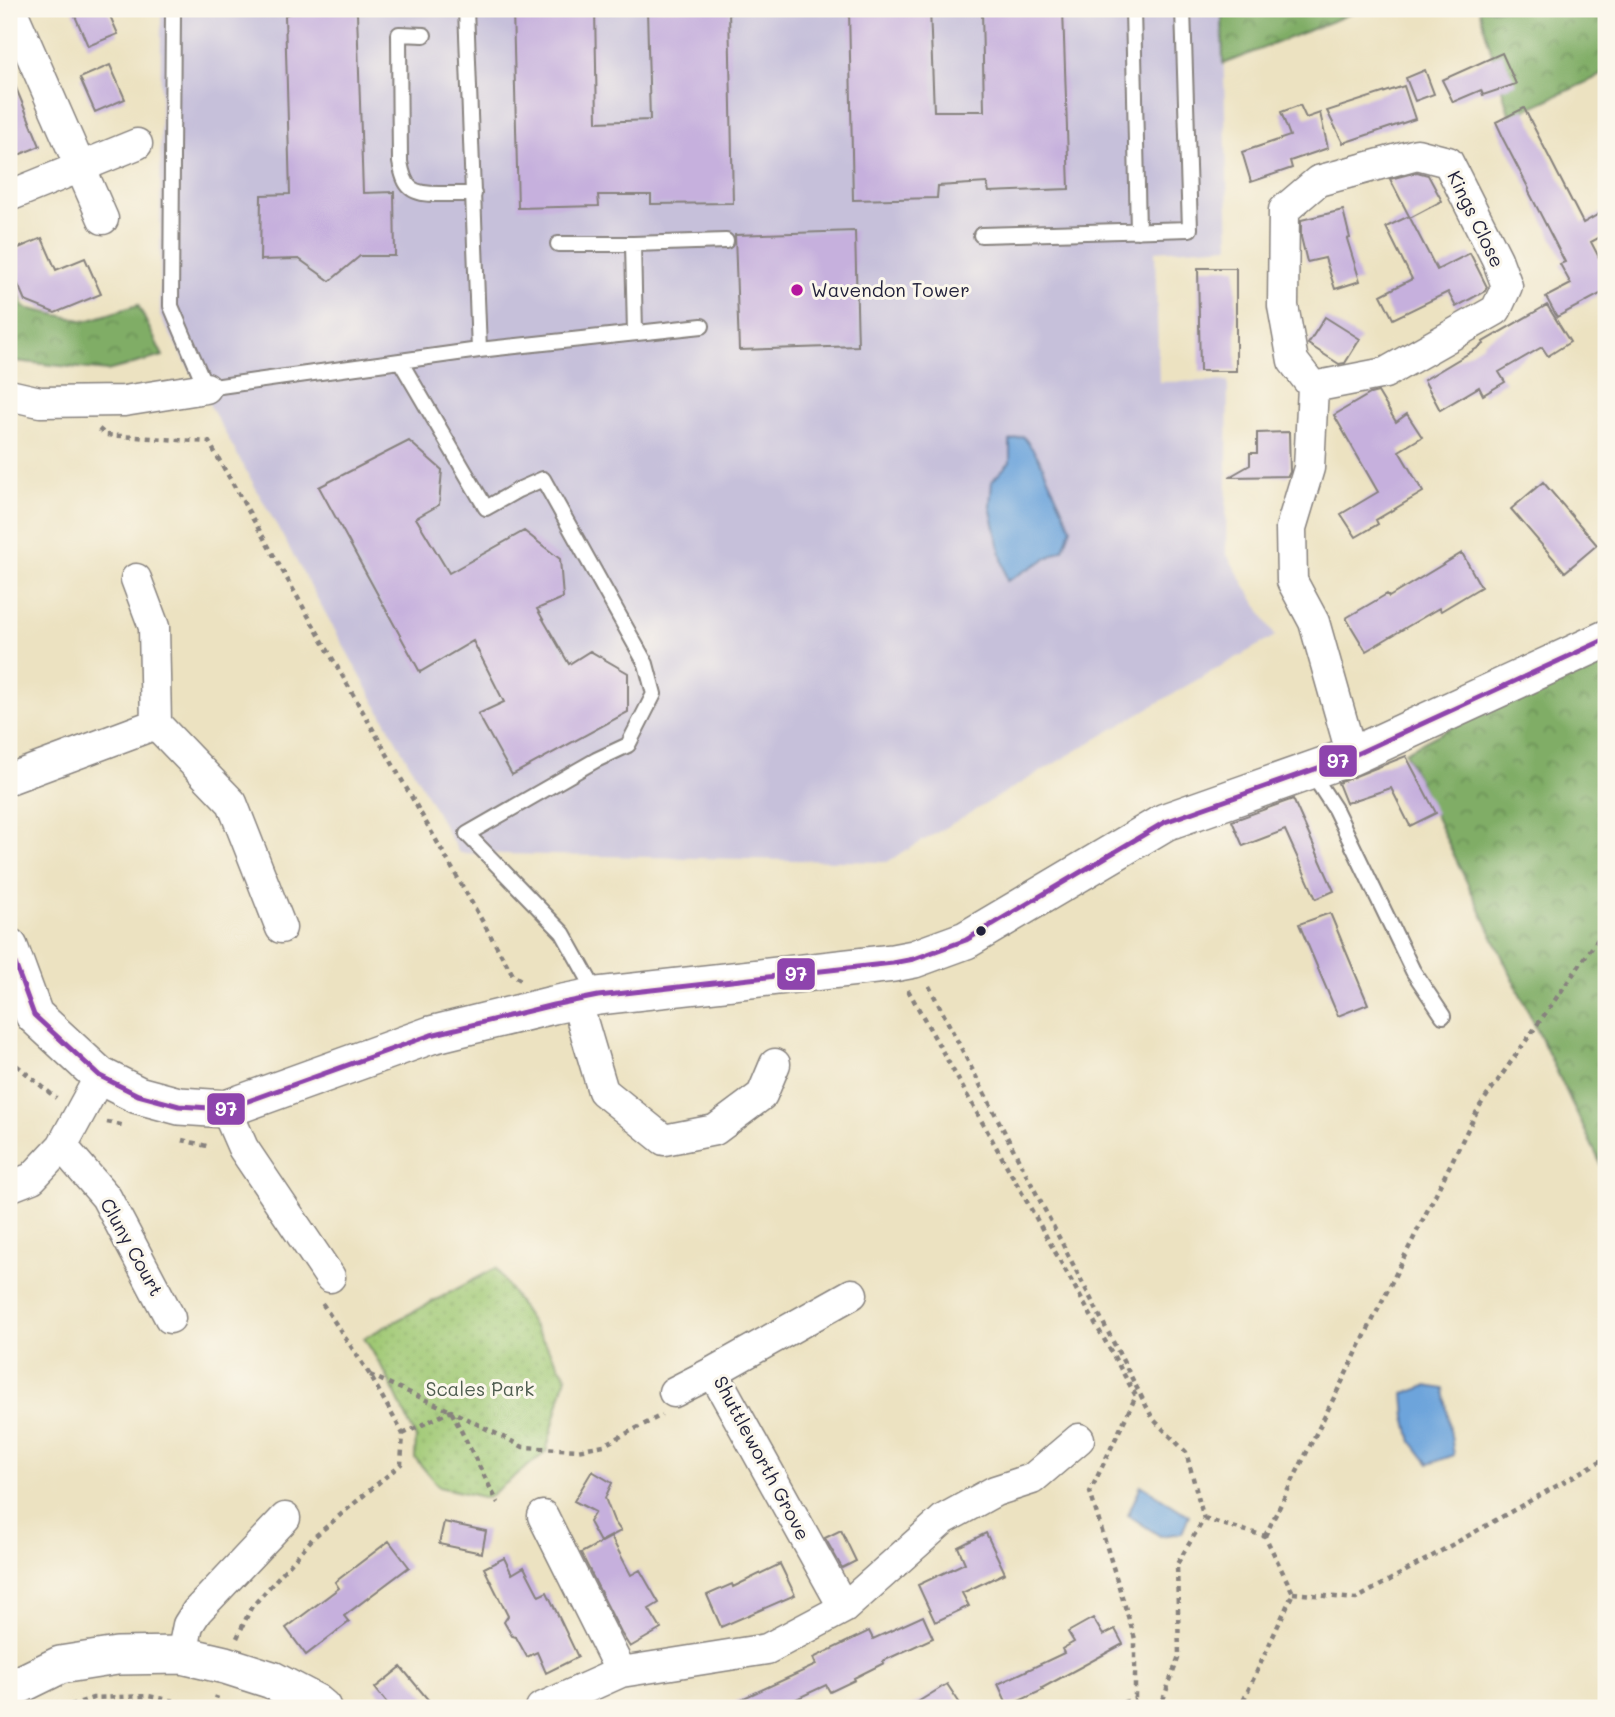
<svg xmlns="http://www.w3.org/2000/svg" width="1615" height="1717" font-family="Mali,sans-serif">
<style>
.industrial{fill:#c6c0da}
.grass{fill:url(#grass-dots);stroke:#617658;stroke-width:2}
.forest{fill:url(#forest-crowns);stroke:#516850;stroke-width:2}
.water{fill:#6da4db;stroke:#48638b;stroke-width:2}
.building{fill:#c6b0dd}
.lines{fill:none;stroke-linecap:round;stroke-linejoin:round}
.service-casing{stroke:#87827e;stroke-width:18}
.minor-casing{stroke:#87827e;stroke-width:33}
.tertiary-casing{stroke:#87827e;stroke-width:40}
.path{stroke:#87827e;stroke-width:4.5;stroke-dasharray:5 5;stroke-linecap:butt}
.service{stroke:#fff;stroke-width:14}
.minor{stroke:#fff;stroke-width:30}
.tertiary{stroke:#fff;stroke-width:37}
.bus-1-casing{stroke:#fbf7ec;stroke-width:10}
.bus-1{stroke:#8e44ad;stroke-width:5}
.poi-dot{fill:#b5179e;stroke:#fbf7ec;stroke-width:2.5}
.bus-dot{fill:#22223b;stroke:#fbf7ec;stroke-width:2.5}
.labels{text-anchor:middle;stroke-width:6;stroke-linejoin:round;paint-order:stroke}
.street-label{font-size:19px;fill:#22223b;stroke:#fbf7ec}
.poi-label{font-size:19px;fill:#22223b;stroke:#fbf7ec;text-anchor:start}
.park-label{font-size:19px;fill:#4e5c4f;stroke:#fbf7ec}
.line-badge{stroke:#fbf7ec;stroke-width:2.5}
.badge-label{font-size:19px;text-anchor:middle;font-weight:bold;fill:#fff}
</style>
<defs>
<pattern id="grass-dots" width="8" height="8" patternUnits="userSpaceOnUse" patternTransform="scale(1.75)"><rect width="8" height="8" fill="#a0c975"/><path d="M2 2h.1M6 6h.1" fill="none" stroke="#8aac66" stroke-width="1.8" stroke-linecap="round"/></pattern>
<pattern id="forest-crowns" width="20" height="18" patternUnits="userSpaceOnUse" patternTransform="scale(1.75)"><rect width="20" height="18" fill="#80ad66"/><path d="M2 6a3 3 0 1 1 6 0M12 15a3 3 0 1 1 6 0" fill="none" stroke="#688c55"/></pattern>
</defs>
<rect width="100%" height="100%" fill="#fbf7ec"/>
<filter id="ink" filterUnits="userSpaceOnUse"><feTurbulence type="fractalNoise" baseFrequency=".0143" numOctaves="2"/><feDisplacementMap in="SourceGraphic" scale="14" xChannelSelector="R" yChannelSelector="G"/><feConvolveMatrix kernelMatrix="1 2 1 2 8 2 1 2 1" color-interpolation-filters="sRGB"/></filter>
<filter id="wash" filterUnits="userSpaceOnUse"><feTurbulence type="fractalNoise" baseFrequency=".00686" numOctaves="4" result="noise"/><feDisplacementMap in="SourceGraphic" scale="28" xChannelSelector="R" yChannelSelector="G"/><feGaussianBlur stdDeviation="1.57" result="paint"/><feColorMatrix in="noise" values="0 0 0 0 0 0 0 0 0 0 0 0 0 0 0 0 0 1.4 0 .05"/><feComposite in="paint" operator="in"/></filter>
<g filter="url(#wash)">
<rect width="100%" height="100%" fill="#ece2c1"/>
<path class="industrial" d="M161,9H1222L1229,246L1155,251L1159,382L1228,381L1226,553L1275,636L1188,685L887,862L459,853L160,316Z"/>
<path class="grass" d="M496,1268L566,1376L546,1452L487,1498L439,1487L415,1458L416,1438L386,1374L364,1338Z"/>
<path class="forest" d="M1222,9H1363L1223,64Z
M1479,9H1606V73L1510,117Z
M9,272L25,308L86,321L138,305L163,356L107,371L15,361L9,358Z
M1606,646V1175L1405,752Z"/>
<path class="water" d="M1023,436L1039,458L1071,528L1063,549L1007,581L990,506L992,481L1010,462V441Z
M1426,1386L1444,1389L1454,1455L1429,1464L1412,1442L1406,1417L1404,1394Z
M1141,1485L1189,1516L1182,1533L1160,1536L1128,1515Z"/>
<g id="blocks">
<path class="building" d="M72,9H107L118,34L88,46Z
M302,9H344L357,13L363,193L394,192L395,256H360L330,281L299,259L260,260L261,195L290,194L285,15Z
M513,9H595L597,122L650,120L647,9H729L733,203L651,204V195H598L599,206L518,208Z
M849,9H930L934,111H984L982,9H1063L1069,189L989,192L987,183L938,186L937,198L853,200Z
M1502,53L1516,84L1483,95L1481,90L1453,102L1442,80Z
M110,65L125,99L95,112L80,78Z
M1425,70L1434,94L1415,101L1406,78Z
M9,71L40,146L9,159Z
M1404,86L1415,119L1343,143L1327,111Z
M1300,105L1306,118L1320,113L1328,148L1290,161L1292,168L1251,182L1242,152L1290,136L1281,112Z
M1524,108L1583,223L1606,210V234L1591,242L1606,271V291L1557,317L1546,297L1571,284L1560,264L1565,262L1528,190L1529,189L1502,137H1503L1496,122Z
M1417,172L1428,175L1442,201L1410,218L1390,179Z
M1343,210L1350,238L1347,239L1360,281L1335,289L1325,258L1307,262L1301,237V220Z
M1409,216L1437,270L1470,253L1487,287L1485,291L1456,307L1448,292L1393,319L1381,295L1412,279L1386,227Z
M855,231L858,346L739,350L735,235Z
M42,238L56,270L85,258L101,294L55,313L25,301L9,263V252Z
M1198,268H1236V371H1200Z
M1547,305L1570,342L1548,356L1542,347L1499,372L1505,382L1483,395L1479,387L1440,410L1424,380L1484,344L1483,342Z
M1325,317L1360,339L1345,363L1339,364L1308,344Z
M1378,392L1396,422L1407,414L1422,437L1399,451L1423,492L1376,520L1378,524L1356,537L1341,514L1378,492L1334,415L1370,394Z
M1289,432L1290,472L1288,476L1229,477L1250,465V453H1257V433Z
M409,441L442,470L439,505L416,518L449,573L524,531L560,559L563,598L537,609L569,664L590,651L628,673V712L512,775L478,714L504,702L473,641L420,672L319,487Z
M1543,482L1597,545L1565,572L1511,509Z
M1462,553L1481,587L1441,611L1439,608L1366,651L1346,618L1387,594L1389,597Z
M1406,756L1436,813L1410,826L1391,788L1346,803L1338,783Z
M1293,799L1334,891L1316,899L1285,830L1243,846L1232,821Z
M1330,913L1368,1004L1338,1016L1299,924Z
M592,1471L612,1483L605,1498L614,1521L621,1531L600,1542L589,1522L595,1512L574,1501Z
M444,1522L486,1531L482,1553L439,1544Z
M841,1530L856,1561L842,1568L825,1538Z
M986,1533L1005,1573L962,1593L969,1606L935,1622L918,1585L965,1563L958,1547Z
M611,1537L631,1575L640,1570L659,1603L649,1609L661,1629L630,1647L621,1633L581,1553Z
M389,1541L409,1567L344,1616L349,1622L306,1655L286,1628L339,1588L335,1582Z
M504,1558L512,1574L524,1567L539,1596L547,1592L578,1657L546,1673L537,1652L527,1657L516,1637L512,1636L504,1622L508,1616L484,1568Z
M780,1564L795,1595L721,1627L707,1595L732,1584L733,1587Z
M923,1616L933,1638L883,1661L884,1663L854,1678L855,1680L830,1692L826,1685L777,1708H722L816,1665L813,1658L869,1631L873,1639Z
M1093,1618L1103,1635L1115,1629L1123,1644L1042,1688L1043,1690L1008,1706L998,1684L1064,1653L1062,1649L1074,1642L1068,1632Z
M401,1667L435,1708H391L375,1688Z
M947,1684L963,1708H908Z"/>
</g>
</g>
<g filter="url(#ink)">
<use href="#blocks" fill-opacity="0" stroke="#87827e" stroke-width="2"/>
<g class="lines">
<g class="service-casing">
<path id="service" d="M173,9L171,306L206,388L479,350L702,326
M466,9L479,350
M1133,9L1138,231
M424,35L399,34L400,162C405,189 411,194 439,194C450,194 462,194 474,194
M981,235L1190,229L1183,9
M558,244H633L635,333
M633,244L726,241
M400,361L486,508L518,490L543,479L646,664L654,694L628,745L596,760L467,834L563,933L597,994
M1311,772L1335,809L1413,971L1443,1016"/>
</g>
<g class="minor-casing">
<path id="minor" d="M11,9L103,219
M9,196L137,144
M1313,387L1385,373L1496,310L1507,286L1497,259L1448,162L1417,154L1318,181L1284,210L1283,306L1293,361L1313,387L1309,468L1291,528L1292,581L1314,622L1352,756
M9,395L40,402L124,401L206,388
M136,579L154,627L156,724L232,803L281,928
M9,779L156,724
M576,1000L603,1091L664,1140L715,1130L762,1095L775,1064
M226,1109L243,1148L330,1277
M62,1146L106,1197L170,1318
M9,1187L32,1178L62,1146L100,1076
M674,1392L713,1372
M543,1516L621,1672
M844,1608L713,1372L852,1294
M182,1655L188,1625L197,1611L285,1518
M541,1708L621,1672L767,1649L844,1608L944,1519L995,1491L1032,1479L1079,1439"/>
</g>
<g class="tertiary-casing">
<path id="tertiary" d="M9,947L34,1015L100,1076L138,1095L179,1106L226,1109L431,1035L553,1005L598,996L893,963L914,959L966,940L1165,822L1352,756L1606,639
M9,1690L60,1665L117,1656L182,1655L225,1665L272,1680L316,1703L322,1708"/>
</g>
<path class="path" d="M99,429L106,435L209,442L513,975L522,981
M929,986L1153,1419L1186,1452L1204,1519L1177,1564L1179,1656L1160,1708
M908,990L1136,1396L1090,1492L1135,1639V1699L1141,1708
M9,1059L56,1098
M107,1122L126,1126
M182,1140L211,1147
M370,1375L451,1411L498,1503
M403,1434L451,1411L523,1447L577,1450L604,1445L662,1415
M1204,1519L1265,1536L1293,1593L1240,1708
M1265,1536L1479,1107L1606,928
M1293,1593L1356,1599L1606,1458
M237,1638L251,1608L313,1538L401,1464L403,1434L370,1375L322,1303
M61,1708L93,1698L148,1696L211,1708
M213,1708L217,1696
M1104,1708L1135,1699"/>
<use href="#service" class="service"/>
<use href="#minor" class="minor"/>
<use href="#tertiary" class="tertiary"/>
<g class="bus-1-casing">
<path id="bus-1" d="M9,947L34,1015L100,1076L138,1095L179,1106L226,1109L431,1035L553,1005L598,996L893,963L914,959L966,940L1165,822L1352,756L1606,639"/>
</g>
<use href="#bus-1" class="bus-1"/>
</g>
</g>
<circle class="poi-dot" cx="797" cy="290" r="7"/>
<circle class="bus-dot" cx="981" cy="931" r="6"/>
<g class="labels">
<g class="street-label">
<text transform="translate(1476 219) rotate(64)" y="7">Kings Close</text>
<text transform="translate(132 1247) rotate(61)" y="7">Cluny Court</text>
<text transform="translate(762 1458) rotate(62)" y="7">Shuttleworth Grove</text>
</g>
<g class="poi-label">
<text x="811" y="297">Wavendon Tower</text>
</g>
<g class="park-label">
<text x="480" y="1396">Scales Park</text>
</g>
</g>
<g class="line-badge">
<rect x="1318" y="744" width="40" height="34" rx="7" fill="#8e44ad"/>
<rect x="776" y="957" width="40" height="34" rx="7" fill="#8e44ad"/>
<rect x="206" y="1092" width="40" height="34" rx="7" fill="#8e44ad"/>
</g>
<g class="badge-label">
<text x="1338" y="768">97</text>
<text x="796" y="981">97</text>
<text x="226" y="1116">97</text>
</g>
<rect width="1615" height="1717" fill="none" stroke="#fbf7ec" stroke-width="35"/>
</svg>
